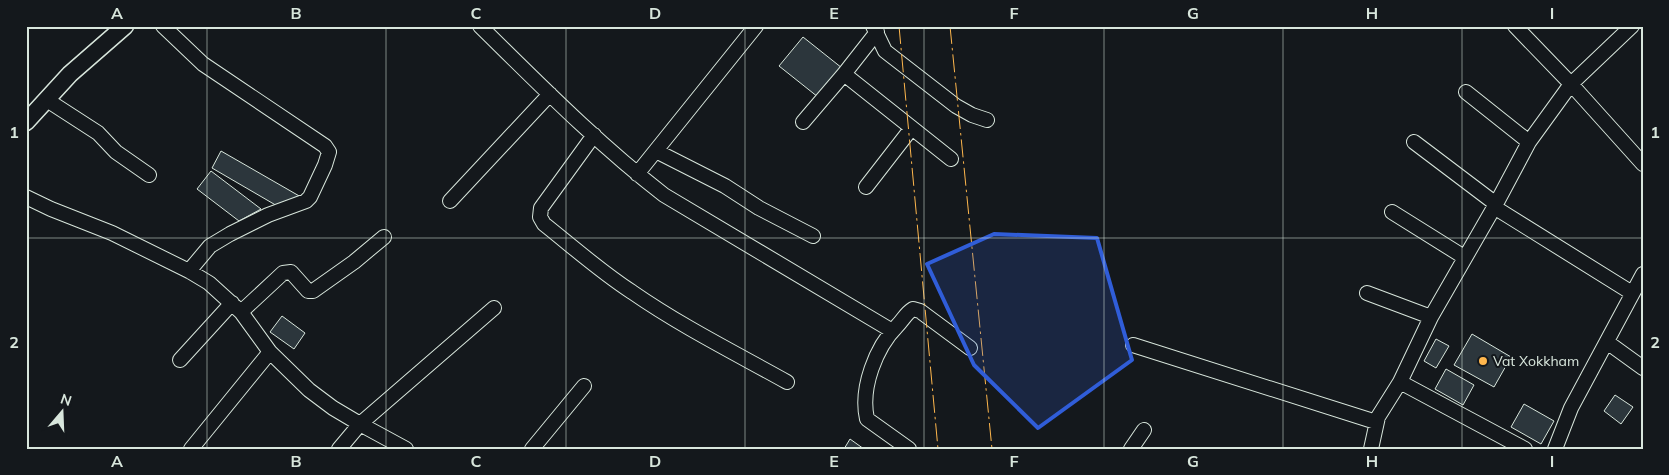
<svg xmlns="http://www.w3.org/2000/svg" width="1669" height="475" font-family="Mulish,sans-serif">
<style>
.building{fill:#2c363c;stroke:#d8e6dc}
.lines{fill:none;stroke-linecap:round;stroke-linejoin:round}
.minor-casing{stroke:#d8e6dc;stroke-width:16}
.major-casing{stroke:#d8e6dc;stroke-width:19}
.minor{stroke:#14181c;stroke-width:14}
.major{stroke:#14181c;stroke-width:16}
.power{stroke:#ffb74d;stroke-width:1;stroke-dasharray:18 4 2.5 4;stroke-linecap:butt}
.marked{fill:#305dd8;fill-opacity:0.2;stroke:#305dd8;stroke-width:4;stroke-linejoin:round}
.grid{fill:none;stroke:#d8e6dc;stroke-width:1;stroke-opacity:0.55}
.poi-dot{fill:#ffb74d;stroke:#14181c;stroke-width:2}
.labels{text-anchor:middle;stroke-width:4;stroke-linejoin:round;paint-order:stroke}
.poi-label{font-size:14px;fill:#d8e6dc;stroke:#14181c;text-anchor:start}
.neatline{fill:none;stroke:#d8e6dc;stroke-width:2}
.grid-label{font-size:16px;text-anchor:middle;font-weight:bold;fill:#d8e6dc}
</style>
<rect width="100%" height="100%" fill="#14181c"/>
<path class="building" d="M803,37L842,68L818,97L779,66Z
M221,151L301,197L279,207L212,168Z
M211,171L261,209L239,221L197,189Z
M282,316L305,333L294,349L270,332Z
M1472,334L1511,357L1494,387L1454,365Z
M1436,339L1449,346L1436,368L1424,361Z
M1446,369L1474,385L1463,405L1435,389Z
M1615,395L1633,407L1621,424L1604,411Z
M1524,404L1554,421L1541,444L1511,427Z
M850,439L864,449H844Z"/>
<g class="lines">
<g class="minor-casing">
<path id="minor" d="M163,26L203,64L325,146L329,152L325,165L310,197L306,201L268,215L230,234L210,246L189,271
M480,26C539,84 598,144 664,195L889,329H893
M873,26L885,51L956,106L972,115L987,120
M1515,26L1571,84L1643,164
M844,74L951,159
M1466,92L1529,142
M47,100L98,133L116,152L149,175
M803,122L844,74L877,32
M594,135L541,208L540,217L544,224C573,247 601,272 632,292C681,326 735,353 787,382
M1414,142L1496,204
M656,151L725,186L759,208L813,236
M637,174L756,26
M866,187L911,129
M26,197L51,209L112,233L189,271L209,283L241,312L270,352L309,390L333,408L360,424L406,449
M450,201L550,94
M1494,207L1632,293
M1392,212L1464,257
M1367,293L1431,317
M241,312L283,273L291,272L308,291H313L354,262L384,237
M1607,342L1643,368
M1133,345L1376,422
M180,360L232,303
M1400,382L1525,449
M191,449L270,352
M339,449L360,424L494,308
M532,449L584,386
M909,449L867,419C860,388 876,347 897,326C903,320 906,313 913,309L920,311L970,348
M1131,449L1144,430
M1371,449L1378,417L1400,382L1431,317L1496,204L1529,142L1571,84L1632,26
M1555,449L1571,408L1643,274"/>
</g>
<g class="major-casing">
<path id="major" d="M26,122L70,74L125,26"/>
</g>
<use href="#minor" class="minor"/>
<use href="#major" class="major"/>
<path class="power" d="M899,26L938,449
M950,26L992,449"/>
</g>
<path class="marked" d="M994,234L1097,238L1132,360L1038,428L974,365L927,264Z"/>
<path class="grid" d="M207,26V449M386,26V449M566,26V449M745,26V449M924,26V449M1104,26V449M1283,26V449M1462,26V449M26,238H1643"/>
<circle class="poi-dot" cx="1483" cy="361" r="5"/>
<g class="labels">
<g class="poi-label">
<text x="1493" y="366">Vat Xokkham</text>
</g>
</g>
<rect width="1669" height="475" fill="none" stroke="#14181c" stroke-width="55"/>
<g transform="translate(62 412) rotate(19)" stroke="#14181c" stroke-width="4" paint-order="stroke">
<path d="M0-4L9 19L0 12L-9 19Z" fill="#d8e6dc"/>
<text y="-8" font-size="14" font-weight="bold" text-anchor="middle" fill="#d8e6dc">N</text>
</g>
<rect x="28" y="28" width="1614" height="420" class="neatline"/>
<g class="grid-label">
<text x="117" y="19">A</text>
<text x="296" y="19">B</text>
<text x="476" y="19">C</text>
<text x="655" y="19">D</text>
<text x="834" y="19">E</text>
<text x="1014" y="19">F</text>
<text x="1193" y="19">G</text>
<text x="1372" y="19">H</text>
<text x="1552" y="19">I</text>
<text x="14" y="138">1</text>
<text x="1655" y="138">1</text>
<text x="14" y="348">2</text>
<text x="1655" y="348">2</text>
<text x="117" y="467">A</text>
<text x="296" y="467">B</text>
<text x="476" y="467">C</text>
<text x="655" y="467">D</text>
<text x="834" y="467">E</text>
<text x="1014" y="467">F</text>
<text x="1193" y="467">G</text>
<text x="1372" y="467">H</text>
<text x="1552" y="467">I</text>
</g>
</svg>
